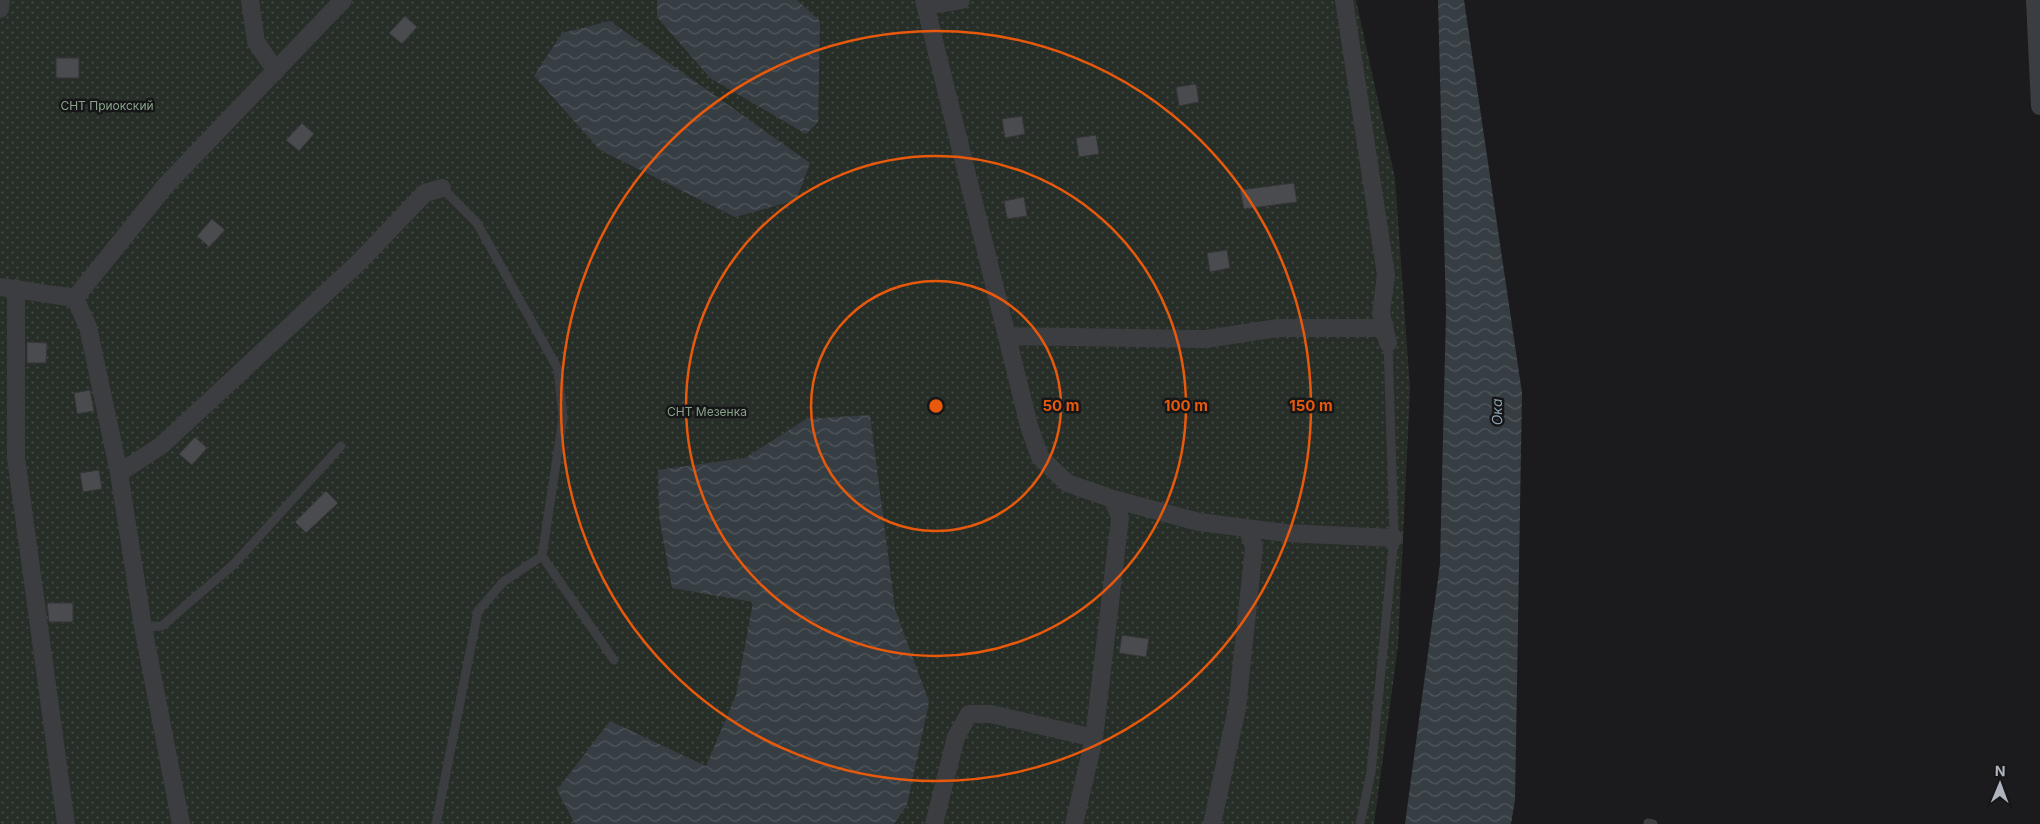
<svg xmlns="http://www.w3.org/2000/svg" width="2040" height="824" font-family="Inter,sans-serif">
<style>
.garden{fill:url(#garden-dots)}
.water{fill:url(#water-waves)}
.building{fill:#4a4b4f;stroke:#353538}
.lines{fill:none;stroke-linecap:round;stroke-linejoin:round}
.lane{stroke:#3c3d41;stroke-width:9}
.street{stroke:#3c3d41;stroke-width:18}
.ring{fill:none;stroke:#e8590c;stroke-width:2.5}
.labels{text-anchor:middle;stroke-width:5;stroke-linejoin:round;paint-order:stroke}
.park-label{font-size:12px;fill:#88a389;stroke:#161618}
.water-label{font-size:14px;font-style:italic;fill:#8aa1b1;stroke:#161618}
.centre{fill:#e8590c;stroke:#161618;stroke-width:2.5}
.ring-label{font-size:15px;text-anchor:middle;font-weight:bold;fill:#e8590c;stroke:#161618;stroke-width:5;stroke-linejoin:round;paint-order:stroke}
</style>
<defs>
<pattern id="garden-dots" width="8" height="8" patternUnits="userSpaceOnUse" patternTransform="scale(1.25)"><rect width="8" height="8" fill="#272e28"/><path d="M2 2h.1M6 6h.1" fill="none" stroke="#444a45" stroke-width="1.8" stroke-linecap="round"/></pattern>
<pattern id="water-waves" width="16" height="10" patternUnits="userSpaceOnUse" patternTransform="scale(1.25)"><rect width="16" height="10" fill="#363e44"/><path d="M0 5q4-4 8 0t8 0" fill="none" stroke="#51585d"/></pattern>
</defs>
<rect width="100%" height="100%" fill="#1b1b1d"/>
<path class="garden" d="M0,0H1356L1395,178L1410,389L1398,646L1374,824H0Z"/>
<path class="water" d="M657,0H797L820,21L818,122L806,134L710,78L657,17Z
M1438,0H1464L1522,393L1515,800L1511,824H1405L1440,564L1446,312Z
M610,21L810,163L796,200L735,217L600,150L534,76L562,33Z
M870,415L895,609L929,702L907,805L894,824H575L557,790L610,721L706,766L736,695L753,602L672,588L659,516L658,470L745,458L806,419Z"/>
<path class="building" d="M405,16L417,27L402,44L389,33Z
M56,58H79V78H56Z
M1196,84L1199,102L1179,106L1176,87Z
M1022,116L1025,134L1005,138L1002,119Z
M302,123L314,134L299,151L286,140Z
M1096,135L1099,154L1079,157L1076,138Z
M1294,183L1297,202L1244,209L1240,190Z
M1024,197L1027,216L1007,219L1004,201Z
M212,219L225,230L209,247L197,236Z
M1227,250L1230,268L1210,272L1207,253Z
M27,342L47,343L46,363H27Z
M90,390L94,411L77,414L74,393Z
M195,437L207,448L192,465L179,454Z
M99,470L102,489L83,492L80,473Z
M326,491L338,503L306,533L295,522Z
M47,603H73V622H49Z
M1122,635L1149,639L1146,657L1119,653Z"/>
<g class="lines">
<path class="lane" d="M442,188L477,223L558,369L563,418L542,556L614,660
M143,627L162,626L234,564L341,446
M1648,823L1653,824
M436,824L478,611L503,582L542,556
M1360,824L1371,772L1394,538L1388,343"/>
<path class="street" d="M250,0L256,42L276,71
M924,0L1029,426L1040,457L1067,483L1113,499L1199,522L1286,533L1394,538
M1344,0L1386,275L1381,313L1388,343
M2035,0L2040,106
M925,6L961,0
M0,9L1,0
M0,287L75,298L166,185L343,0
M16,288V458L66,824
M75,298L88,327L119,473L143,627L181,824
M1007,336L1206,339L1278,328H1385
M119,473L162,445L359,262L425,193L442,188
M934,824L956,737L969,714H991L1094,738
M1074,824L1094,738L1120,518L1113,499
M1212,824L1237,708L1254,547L1247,528"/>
</g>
<g class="ring">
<circle cx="936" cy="406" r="125"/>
<circle cx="936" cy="406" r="250"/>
<circle cx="936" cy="406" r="375"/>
</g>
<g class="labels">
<g class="park-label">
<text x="107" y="110">СНТ Приокский</text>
<text x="707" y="416">СНТ Мезенка</text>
</g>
<g class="water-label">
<text transform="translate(1497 412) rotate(-91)" y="5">Ока</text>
</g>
</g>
<circle cx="936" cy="406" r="8" class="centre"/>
<g class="ring-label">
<text x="1061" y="411">50 m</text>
<text x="1186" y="411">100 m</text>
<text x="1311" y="411">150 m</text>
</g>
<g transform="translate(2000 784) rotate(1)" stroke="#161618" stroke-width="4" paint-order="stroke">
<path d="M0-4L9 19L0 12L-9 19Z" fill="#afb3bb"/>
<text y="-8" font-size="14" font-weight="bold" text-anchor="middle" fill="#afb3bb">N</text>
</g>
</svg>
